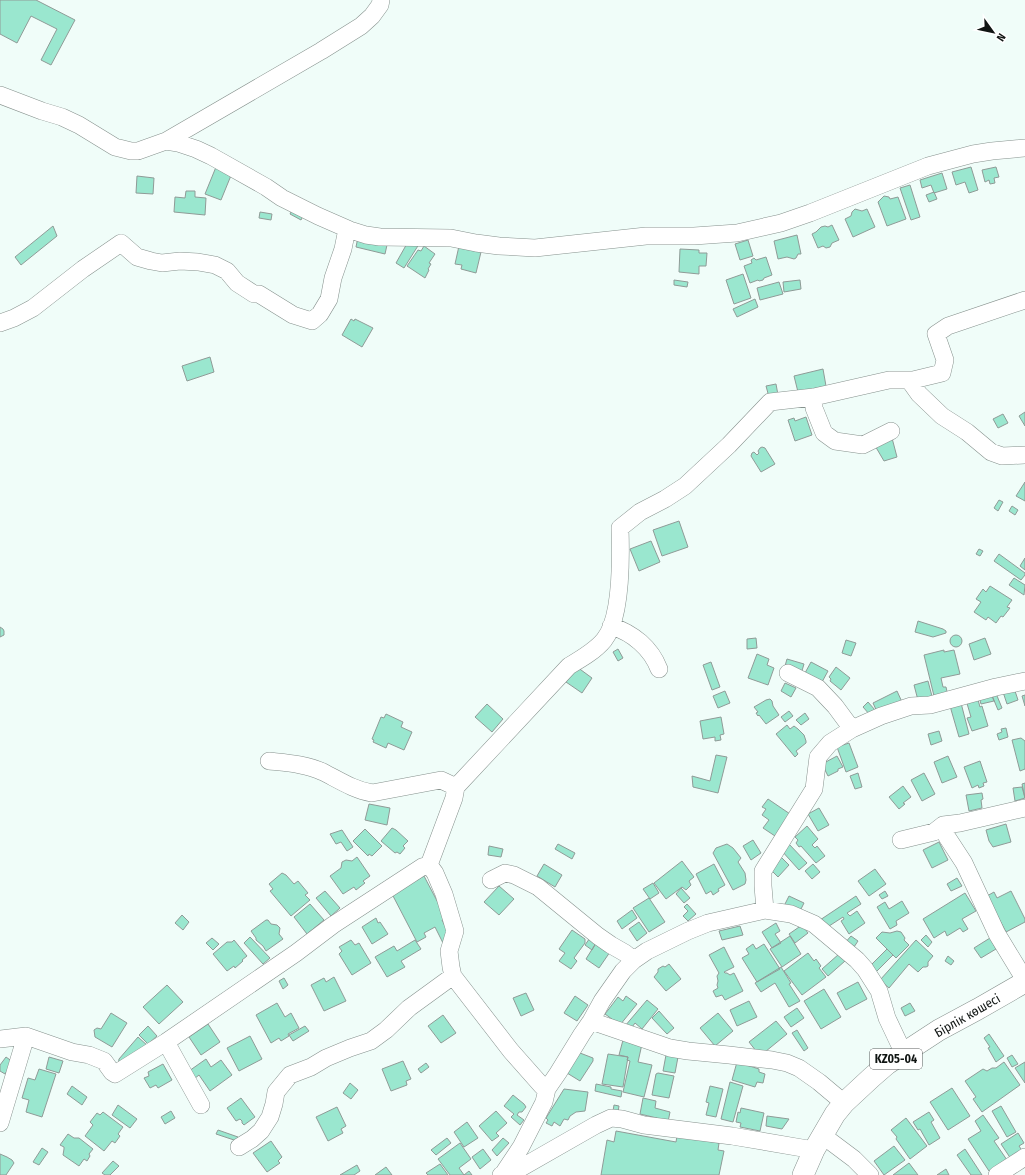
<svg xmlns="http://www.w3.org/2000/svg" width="1025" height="1175" font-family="'Fira Sans Condensed',sans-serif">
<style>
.building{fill:#9ae7cf;stroke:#8f9b97}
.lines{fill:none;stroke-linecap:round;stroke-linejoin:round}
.minor-casing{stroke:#86918d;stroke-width:18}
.major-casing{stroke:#86918d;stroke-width:22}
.minor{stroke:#fff;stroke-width:17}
.major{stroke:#fff;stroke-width:21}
.labels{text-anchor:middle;stroke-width:3;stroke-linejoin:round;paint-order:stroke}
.shield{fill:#fff;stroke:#585b5a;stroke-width:1}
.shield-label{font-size:12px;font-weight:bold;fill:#101513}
.street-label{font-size:13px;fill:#101513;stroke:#fff}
</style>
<rect width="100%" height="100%" fill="#f0fdf9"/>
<path class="building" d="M0,0H36L75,20L51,65L41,60L57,29L31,16L17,43L0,34Z
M216,167L232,173L221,200L205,194Z
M971,167L978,190L969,193L965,182L956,185L952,172Z
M996,167L999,177L994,178L995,183L990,184L989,180L985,182L982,170Z
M942,173L947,189L934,193L931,185L922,188L920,180Z
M137,176L154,178L153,194L136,193Z
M910,185L920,217L911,220L900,188Z
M186,191H195V197L206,198L205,215L174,212L175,197L185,198Z
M934,192L937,199L929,202L926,195Z
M884,196L889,197L890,199L898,197L906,219L887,226L878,202Z
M293,208L304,214L301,220L290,214Z
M855,209L862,211L867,209L875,227L853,237L845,219L851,216L852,212Z
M260,212L272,214L271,220L259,218Z
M832,225L839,240L832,243L830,247L826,248L823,246L818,248L812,234L816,232L821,227L825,226L828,227Z
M53,226L57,236L21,265L15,257Z
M797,235L801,254H798L796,258L794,259L787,257L778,259L774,241Z
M358,237L387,245L385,254L356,247Z
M409,240L421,241L404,268L396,263Z
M748,240L753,256L740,260L735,244Z
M424,246L435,254L429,263L431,264L428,269L429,270L425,278L407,266L418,250L421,251Z
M459,246L481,252L476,273L461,269L462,265L455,264Z
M680,249L699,250V253H707L706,266H699V274L679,272Z
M766,257L772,275L764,278L763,280L759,281L758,280L750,283L744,266L752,263L751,260L754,258L756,260Z
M743,274L751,298L734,304L726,280Z
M674,280L688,282L687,287L674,285Z
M800,280L801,289L784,292L783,282Z
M779,282L783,294L760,300L757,288Z
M755,299L758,307L737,317L733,309Z
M351,319L354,321L355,319L373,328L362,347L342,335Z
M210,357L214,372L187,381L182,366Z
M823,369L826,386L798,392L794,376Z
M776,384L778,395L769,397L766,386Z
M1025,412V426L1019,416Z
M1003,414L1008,423L998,428L993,419Z
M806,417L812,435L795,441L788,420L794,418L795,421Z
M892,438L897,457L884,461L874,444Z
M762,447L765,448L775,464L761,472L751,456L752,453L754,452L757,455L759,453L758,451L760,448Z
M1025,482V501L1016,496Z
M999,500L1003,502L998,511L994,508Z
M1012,506L1018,510L1015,515L1009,511Z
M679,521L688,547L662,556L653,530Z
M651,541L660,562L639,571L630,549Z
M979,549L983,551L980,556L976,554Z
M999,554L1025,573V575L1021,580L994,561Z
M1025,558V570L1020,566Z
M1014,578L1025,585L1024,595L1009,585Z
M990,586L1012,600L1007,607L1010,608L1003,617L1001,616L996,623L988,617L986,620L974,612L981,602L976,599L983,589L986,592Z
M918,621L943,629L946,631V633L933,637L915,632Z
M0,627L3,629L4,631V635L0,637Z
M950 641a6 6 0 1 1 12 0a6 6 0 1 1-12 0Z
M756,638L757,648L747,649V639Z
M985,638L991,654L974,660L969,644Z
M846,640L856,643L851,656L842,653Z
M618,649L623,658L618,661L613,652Z
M944,650V652L954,650L960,674L941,678L943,687H946L948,696L935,700L924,655Z
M757,654L769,659L767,665L774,668L768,685L748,678Z
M787,659L804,664L801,674L785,666Z
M711,662L720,687L712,690L703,665Z
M811,662L828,671L822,682L805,673Z
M577,667L592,678L582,693L566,682Z
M836,667L850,678L841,690L830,681L831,679L829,677Z
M928,681L933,700L919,704L914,685Z
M785,683L796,688L791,697L781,691Z
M1013,685L1018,700L1007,704L1002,689Z
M725,691L730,703L718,708L713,696Z
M897,691L902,702L878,714L873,703Z
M995,691L1002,708L998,710L991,693Z
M991,693L994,701L981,704L979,697Z
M1025,695V706L1022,696Z
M977,696L980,707L982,706L988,726L972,731L967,718L971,717L966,700Z
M770,699L772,701L773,706L779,715L766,724L759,715L758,716L756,713L758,712L754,707L761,703L766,700Z
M868,702L875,710L870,715L863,707Z
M961,703L969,734L959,737L950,706Z
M487,704L503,719L492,732L475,717Z
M789,711L793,716L785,722L781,717Z
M805,713L809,719L801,725L796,720Z
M386,714L403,722L401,727L412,732L404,750L388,743L386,748L373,742L374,740L372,739L381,717L384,718Z
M721,717L724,734L720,735L721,740L715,741V737L703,739L700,721Z
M787,725L790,729L794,726L798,729L804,735L806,741V743L796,751L798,754L795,757L776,734Z
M1006,728L1008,737L999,740L997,734L1002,732L1001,729Z
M939,731L942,741L931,745L928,734Z
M1021,738L1025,741V769L1020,771L1012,740Z
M849,743L858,767L846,772L837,747Z
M716,755L727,757L718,793L693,787L692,776L710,781Z
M837,756L843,767L838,769V771L828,776L822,764Z
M948,756L957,777L942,783L934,762Z
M980,761L987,782L983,783L984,786L979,788L978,785L972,788L964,767Z
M858,773L862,787L855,789L850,776Z
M924,773L935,794L922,801L911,780Z
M1025,783V798L1022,784Z
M903,786L911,797L903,803L905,804L899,809L889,797Z
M1022,787L1025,798L1015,801L1013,788Z
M982,793L983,799L981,800L982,808L969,811L966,795Z
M768,799L793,816L778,838L763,828L769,820L762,815L766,809L762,807Z
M369,804L390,808L387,825L365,820Z
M819,808L829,825L818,831L808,814Z
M1006,824L1011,842L993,847L989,841L986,830Z
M807,826L818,839L812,845L815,848L817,846L825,856L816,863L801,846L799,847L796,843L798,840L795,837Z
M392,828L396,830L408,841L403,846L405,848L400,854L397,852L395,853L381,841Z
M365,829L382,846L372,856L369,854L368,856L353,841Z
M342,830L353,847L347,851L341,842L336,844L330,834Z
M753,840L761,853L751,860L743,846Z
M939,842L948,860L932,868L923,850Z
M788,843L807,863L799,870L781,850Z
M558,844L575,853L572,859L555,849Z
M727,844L733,848L741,858L738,862L745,873L746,880L745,884L733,890L713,853L716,848Z
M489,846L503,849L501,857L488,855Z
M357,857L370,876L363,881L365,883L356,890L354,887L343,894L330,876L341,868L342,862L346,860L352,861Z
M781,857L789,865L778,877L769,868Z
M682,861L694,877L689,881L691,885L686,890L682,887L666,899L654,883Z
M544,864L562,875L555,887L537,876Z
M714,864L725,885L718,889L719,891L713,895L711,891L706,894L696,874Z
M813,864L820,872L812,879L805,871Z
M875,869L886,884L869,896L858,881Z
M282,873L286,875L294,884L298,881L308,893L305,895L310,900L291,916L270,891L273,889L269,884Z
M424,876L446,918L442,920L451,938L443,943L435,927L424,933L426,937L417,942L392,894Z
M957,878L962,886L951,891L947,884Z
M653,883L659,893L650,899L643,889Z
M499,886L514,899L499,915L484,902Z
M681,888L690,898L684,903L676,894Z
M325,891L340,908L331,916L316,898Z
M885,891L888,896L882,899L879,895Z
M1011,891L1025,919V922L1006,932L987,896L994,892L997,898Z
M965,893L976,911L962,919L968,929L963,932L960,928L947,936L945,931L934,938L923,919Z
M789,896L804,903L799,913L784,906Z
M856,896L861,904L847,913L850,916L857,911L865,923L849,934L841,921L844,919L843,917L826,928L820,920Z
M649,898L665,922L649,932L633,908Z
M902,901L909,913L896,921L897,925L890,929L877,907L885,902L889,909Z
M310,904L324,920L307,934L294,917Z
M687,904L696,914L688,921L683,916L688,911L684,907Z
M632,910L637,918L622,929L617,921Z
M182,915L189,922L183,930L175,923Z
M376,918L378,923L380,922L388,934L372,944L362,927Z
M266,920H268L271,924L277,925L280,928L279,934L283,939L266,951L263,946L256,940V938L251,931Z
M639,922L647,933L637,941L629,929Z
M776,923L780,931L775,934L781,943L772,948L762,932Z
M802,925L808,933L795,943L789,934Z
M740,926L743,935L722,940L719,931Z
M572,930L585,939V943L574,958L577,961L571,969L559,961L565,953L559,949Z
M897,931L901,932L905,938L904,940L909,945L896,958L876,938L882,932L890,933Z
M592,935L596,943L592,950L585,945Z
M926,935L932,942L928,947L921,940Z
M790,936L801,954L782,967L770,949Z
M851,936L858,941L852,950L844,944Z
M250,937L270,958L263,964L244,943Z
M212,938L219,944L213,950L206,943Z
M990,938L996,949L981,958L974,948Z
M234,940L247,956L242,960L243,961L235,968L234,966L227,971L213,954L227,942H232Z
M351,940L355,945L359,943L371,963L352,975L339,954L342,951L339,947Z
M415,940L421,949L401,961L405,967L387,977L375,957L394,946L397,951Z
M916,940L933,956L928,962V966L926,967H923L918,972L909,964L889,988L880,980Z
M596,943L610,952L599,968L586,959Z
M753,944L756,949L764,944L780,969L757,982L742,958L749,954L746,949Z
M724,947L734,967L724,972L725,973H727L730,975L734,973L743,991L725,1000L722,995L716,997L713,991L718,988L717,985L718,981L717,976L719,973L709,955Z
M887,949L893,955L876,972L870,966Z
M808,953L814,961L816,959L821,966L819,968L826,977L802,995L784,971Z
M839,954L845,961L828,976L822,969Z
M948,956L954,961L951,965L945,961Z
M669,964L681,979L666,991L654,977L658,972V969L663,966L665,967Z
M781,967L791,983L789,984L800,1001L789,1007L775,983L761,992L755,983Z
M334,977L346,1001L324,1011L311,985L324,978L326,982Z
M284,978L288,985L283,989L279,981Z
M858,982L867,999L846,1010L837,993Z
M167,985L183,1002L159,1024L143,1007Z
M824,989L841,1017L821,1029L804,1001Z
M526,993L534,1010L521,1016L513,998Z
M575,996L588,1005L577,1021L564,1013Z
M626,996L637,1004L620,1025L605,1014L618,997L623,1001Z
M647,1000L658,1009L642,1029L635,1023L630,1030L625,1026Z
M749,1001L757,1017L737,1026L730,1010Z
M277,1003L285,1017L291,1013L299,1028L288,1034L289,1036L281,1041L279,1038L271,1043L256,1015Z
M910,1003L915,1011L905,1016L901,1008Z
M797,1008L804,1018L791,1027L784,1017Z
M659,1011L674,1028L667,1034L652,1018Z
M111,1013L127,1023L112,1047L95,1037L94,1030L97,1028L101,1029Z
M718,1013L733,1031L715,1046L700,1028Z
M443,1015L456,1033L441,1043L428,1026Z
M776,1021L787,1034L760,1056L749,1042Z
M208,1024L220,1042L201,1055L189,1037Z
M148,1026L157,1036L148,1044L139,1035Z
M305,1026L309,1031L293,1041L289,1035Z
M797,1030L808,1048L804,1051L792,1033Z
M989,1034L1004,1056L996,1062L988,1048L990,1047L984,1038Z
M250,1036L262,1059L239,1071L227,1048Z
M138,1037L148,1046L118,1066L119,1059Z
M623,1040L642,1044L638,1062L652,1065L644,1097L623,1092L630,1061L627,1060L628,1057L619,1055Z
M580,1053L593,1058V1061L580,1081L567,1073Z
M608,1054L628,1057L623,1087L602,1084Z
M666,1055L678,1057L675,1073L663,1071Z
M1012,1055L1018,1064L1012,1067L1007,1058Z
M6,1057L13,1062L5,1074L0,1071V1065Z
M49,1057L63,1061L59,1073L46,1069Z
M206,1059L211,1067L221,1060L232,1075L210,1091L199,1075L194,1079L189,1071Z
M403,1061L411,1079L406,1081L407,1085L391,1091L382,1069Z
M737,1062L759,1069V1072L765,1074L763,1083L757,1082L755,1087L732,1080Z
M1004,1062L1020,1085L982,1112L973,1099L976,1097L965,1081L983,1069L987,1071L992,1068H996Z
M1025,1062V1083L1015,1068Z
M426,1063L429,1067L421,1073L418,1069Z
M163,1064L172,1080L158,1088L156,1085L150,1088L144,1078L149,1076L148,1072Z
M39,1069L56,1074L42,1117L26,1112L29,1100L22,1098L28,1078L35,1080Z
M658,1073L674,1076L669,1098L652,1095L656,1074Z
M730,1082L743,1086L733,1122L721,1119Z
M350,1083L358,1090L351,1099L343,1093Z
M596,1084L611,1087V1089L622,1091L621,1097L595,1091Z
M72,1086L87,1097L82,1105L67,1094Z
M710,1086L723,1089L716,1117L706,1115L709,1103L706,1102Z
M952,1088L970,1116L948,1130L930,1102Z
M564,1089L588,1092L585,1111L576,1112L570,1116L568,1120L564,1119L560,1126L554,1122L552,1126L546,1123L548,1120L546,1118Z
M513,1095L524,1104L526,1107L522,1112H519L517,1115L524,1120L520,1125L511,1117L514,1114L504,1106Z
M241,1098L255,1117L244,1125L242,1123V1121L240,1119L236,1121L227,1108Z
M643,1098L656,1101L655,1108L670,1112L668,1122L656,1120L657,1118L640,1114Z
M118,1105L137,1119L130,1128L112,1115Z
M614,1105L619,1106L618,1112L613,1111Z
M1001,1106L1016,1132L1007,1137L992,1111Z
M337,1107L346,1126L341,1129L343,1133L328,1141L316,1117Z
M741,1108L764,1113L760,1131L740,1127L741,1123L736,1122L738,1112L740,1113Z
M171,1111L175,1118L165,1124L161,1117Z
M496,1111L507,1123L496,1133L499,1136L492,1141L479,1126Z
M103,1112L123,1127L118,1134L120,1136L115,1143L112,1141L104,1151L85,1136L93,1125L90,1122L97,1113L100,1115Z
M929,1112L934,1120L931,1122L940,1138L929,1145L920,1129L918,1130L913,1122Z
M983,1115L999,1138L994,1141L1007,1160L989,1171L968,1139L981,1131L975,1121Z
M767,1116L789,1119L782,1129L766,1126Z
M906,1118L927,1146L910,1159L896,1139L897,1137L891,1130Z
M467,1122L478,1138L464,1147L454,1132Z
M218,1130L238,1137L237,1141L216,1134Z
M616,1131L676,1142L677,1136L719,1143L718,1150L724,1151L719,1175H601L607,1140L614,1142Z
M1018,1133L1024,1143L1019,1146L1023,1152L1011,1159L1001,1144Z
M68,1134L74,1138H79L93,1149L89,1154L90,1156L87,1161L84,1159L79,1166L63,1155L64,1149V1147L60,1145Z
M447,1138L451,1143L436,1155L431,1150Z
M503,1138L509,1143L497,1156L492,1150Z
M271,1141L282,1157L278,1161L280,1163L267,1172L253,1153Z
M460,1143L471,1159L459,1168L464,1175L469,1171L472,1175H450L438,1159Z
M894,1146L905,1160L884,1175L874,1161Z
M42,1148L48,1152L39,1165L33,1162Z
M483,1149L491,1160L480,1169L472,1157Z
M965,1149L982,1175H971L957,1155Z
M0,1154L7,1157L12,1160L14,1163L6,1175H0Z
M113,1161L119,1166L110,1175H105L102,1173Z
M909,1163L918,1175H893Z
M440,1164L448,1175H428L426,1173Z
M357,1165L360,1171L354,1175H340Z
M386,1167L392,1175H375Z
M946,1169L949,1175H937Z"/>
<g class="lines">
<g class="minor-casing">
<path id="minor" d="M0,95L42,111L62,117L79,125L115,147L131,151H138L166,141L321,51L361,26L372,16L380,5L381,0
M166,141L178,143L196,149L211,156L266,187L282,198L318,216L350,230L366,235L380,237L451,238L476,243L499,246L535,248L646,236H694L737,233L781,223L810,213L928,166L973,154L992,151L1025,148
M0,323L14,318L33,308L83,269L121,243L137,257L151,261L162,263L180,261L198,262L215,265L227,271L237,283L254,294H259L293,315L312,321L320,314L329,299L333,278L343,249L347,229
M909,380L919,394L942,416L967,432L991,452L1002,456L1025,455
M814,397V408L824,433L835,441L863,445L891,431
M611,626C633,633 651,648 659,669
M788,673L818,688L835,706L852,729
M269,761C288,763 306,764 323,772C339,780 354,790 372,793L441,780L456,787
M1025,808L960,823L943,825L947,837L964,863L997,934L1025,980
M901,840L934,832L943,825
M429,865L454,798L456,787L569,666C581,659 595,651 604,640C622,618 621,557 620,528L640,512L665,499L685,486L729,445L770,402L814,397L889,380H913L942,373L945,360L936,334L948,326L1025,300
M429,865L435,873L444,894L455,931L449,951L451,967L453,976L511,1051L542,1086L547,1089
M491,880L505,873L514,875L538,887L598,936L611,945L625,953L634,960
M765,910L763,886V871L814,789L818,757L830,743L852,729L881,716L911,706L930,705L996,687L1025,681
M591,1021L670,1048L688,1051L729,1055L772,1060L787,1063L799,1068L819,1082L844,1103
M0,1039L26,1036L72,1052L89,1055L104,1061L112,1072L115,1074L166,1042L296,953L333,925L422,867L429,865
M166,1042L201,1105
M0,1123L26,1036
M822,1135L854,1159L870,1175
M239,1147L252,1139L261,1131L270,1117L274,1104L276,1092L290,1075L311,1067L326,1058L350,1048L371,1041L386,1030L409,1008L453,976
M503,1174L521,1147L544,1102L547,1089L558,1073L582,1034L591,1021L602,1001L623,971L634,960L647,951L688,931L708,923L765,910L791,914L814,924L857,960L865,969L879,991L887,1018L904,1054
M501,1175L519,1169L596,1125L611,1118L622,1119L644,1125L732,1136L814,1150
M997,1175L1025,1157"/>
</g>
<g class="major-casing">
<path id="major" d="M803,1175L814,1150L835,1114L844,1103L872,1077L887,1064L939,1030L978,1009L1025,982"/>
</g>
<use href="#minor" class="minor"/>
<use href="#major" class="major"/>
</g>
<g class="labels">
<rect class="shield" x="870" y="1049" width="52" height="20" rx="3"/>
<g class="shield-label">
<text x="896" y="1063">KZ05-04</text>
</g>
<g class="street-label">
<text transform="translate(967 1015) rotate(-30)" y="5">Бірлік көшесі</text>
</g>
</g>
<g transform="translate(993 32) rotate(123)" stroke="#ffffff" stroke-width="3" paint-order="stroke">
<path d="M0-3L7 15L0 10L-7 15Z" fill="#101513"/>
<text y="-6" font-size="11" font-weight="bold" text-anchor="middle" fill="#101513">N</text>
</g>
</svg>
